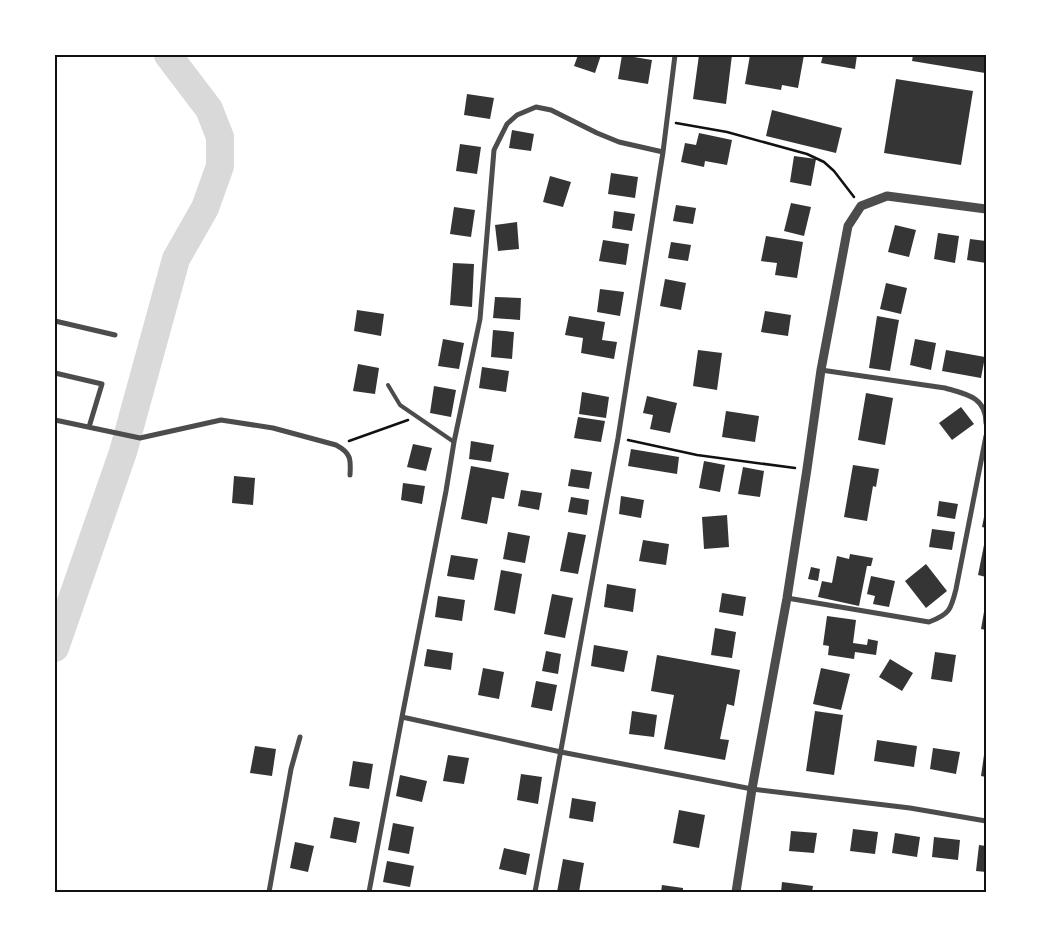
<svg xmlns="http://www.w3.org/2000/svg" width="1041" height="947" font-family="Inter,sans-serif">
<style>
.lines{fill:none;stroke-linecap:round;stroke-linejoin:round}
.river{stroke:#d9d9d9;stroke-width:28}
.building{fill:#353535}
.path{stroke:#111;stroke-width:2.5}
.service{stroke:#4c4c4c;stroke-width:4}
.minor{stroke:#4c4c4c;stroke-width:5}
.tertiary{stroke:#4c4c4c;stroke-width:9}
.neatline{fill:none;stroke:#111;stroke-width:2}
</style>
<rect width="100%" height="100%" fill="#fff"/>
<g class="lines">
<path class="river" d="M55,648L123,452L176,259L205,208L220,166V137L209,109L168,55"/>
</g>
<path class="building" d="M578,55H601L595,73L574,66Z
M622,55L652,60L648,84L618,79Z
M699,55H732L726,104L693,99Z
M750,55H804L798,88L782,85L781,90L745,84Z
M823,55H857L855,69L821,63Z
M913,55H986L985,73L912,61Z
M896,79L973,91L961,165L884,153Z
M467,94L494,98L490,119L464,115Z
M772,110L842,128L836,153L766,136Z
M512,130L534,134L531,151L509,148Z
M699,133L732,140L727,165L705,161L704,167L681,162L685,143L696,145Z
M460,144L481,147L477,174L456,171Z
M794,156L816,159L811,186L790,182Z
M611,173L638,177L635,198L608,194Z
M550,176L571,182L563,207L543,202Z
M791,203L811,207L804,236L784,231Z
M676,205L696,208L693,224L673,221Z
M454,207L475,210L471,237L450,234Z
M614,211L635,214L632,231L612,228Z
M517,222L519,249L498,251L495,225Z
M895,225L916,230L909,257L888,252Z
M938,233L959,236L955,263L934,259Z
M766,236L803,242L797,278L775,275L777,263L761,261Z
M970,239L986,241V263L967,260Z
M603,240L629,244L626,265L599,261Z
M671,242L691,245L688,261L668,258Z
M453,263L474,264L472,307L450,305Z
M665,279L686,283L681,310L660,306Z
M886,283L907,288L901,314L880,309Z
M600,289L624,292L620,316L597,312Z
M495,297L521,298L520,320L493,318Z
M357,310L384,314L381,336L354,331Z
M765,311L791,315L788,336L761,332Z
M569,316L605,322L602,340L617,342L614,359L581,353L583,338L565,335Z
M877,316L899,320L890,371L869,368Z
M493,330L514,332L512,359L491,357Z
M443,339L464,343L459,369L438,366Z
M915,339L936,343L931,370L910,365Z
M698,350L722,353L717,390L693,386Z
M946,350L985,357L981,378L942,371Z
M358,364L379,368L375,394L353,391Z
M482,367L509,371L506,392L479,388Z
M434,386L456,390L451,417L430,413Z
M582,392L609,397L606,418L579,414Z
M866,393L893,398L885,445L858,440Z
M647,396L677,403L670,433L650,429L653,415L643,413Z
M961,407L974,424L952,440L939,423Z
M726,411L759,416L755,442L722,437Z
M578,417L605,421L601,442L574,438Z
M471,441L494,445L491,462L469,459Z
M413,444L432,448L426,471L407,467Z
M631,449L679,457L677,474L628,466Z
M704,461L725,465L720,492L699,488Z
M853,465L879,469L876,487L873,486L867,521L844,517Z
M471,466L509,473L504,499L492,497L487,524L461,519Z
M743,467L764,471L760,497L738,494Z
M571,469L592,472L589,489L568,486Z
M234,476L255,478L253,505L232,503Z
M403,483L425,486L422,504L401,500Z
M521,490L542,493L539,510L518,506Z
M621,496L644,500L641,518L619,514Z
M571,497L589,500L587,515L568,512Z
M939,501L958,504L955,519L937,516Z
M985,512H986V528L982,527Z
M727,515L729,547L704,549L702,517Z
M932,529L955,532L952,550L929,547Z
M508,532L530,536L525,563L503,559Z
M568,532L586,535L578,574L560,571Z
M643,540L669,544L666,565L639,561Z
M984,545H986V577L978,575Z
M850,554L873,558L871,566H867L859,606L818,597L822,581L832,583L837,556L849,559Z
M451,555L478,559L474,580L447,576Z
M926,564L947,591L926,608L905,581Z
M811,567L820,569L818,581L808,579Z
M501,570L522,574L515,614L494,610Z
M871,576L895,581L889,607L873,604L875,596L867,594Z
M607,584L636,589L633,612L604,607Z
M722,593L746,597L743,616L719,612Z
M552,594L573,598L565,638L544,634Z
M438,596L465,600L462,621L435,617Z
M985,606H986V630L981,629Z
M827,616L856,620L853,643L867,645L868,639L878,641L876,655L855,652L854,659L828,655L829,646L823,645Z
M715,628L736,632L732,658L711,655Z
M594,645L628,651L624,672L591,666Z
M427,649L453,653L451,670L424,666Z
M546,651L561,654L558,674L542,671Z
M935,652L956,655L952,682L931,679Z
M657,655L740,670L734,706L727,704L720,739L729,740L725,760L664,749L674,695L651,691Z
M890,659L913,673L902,691L879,677Z
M483,668L504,672L499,699L478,695Z
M821,668L850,674L841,710L813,704Z
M536,681L557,685L552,711L531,707Z
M632,711L657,715L654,737L629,734Z
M815,711L843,715L834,775L806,771Z
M877,740L917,746L914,767L874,761Z
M255,746L276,749L272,776L250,773Z
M933,748L960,752L956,774L930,769Z
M448,755L469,758L464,784L443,781Z
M984,755L986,756V777L981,776Z
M353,761L373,764L369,789L349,786Z
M521,774L542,777L538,804L517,800Z
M400,775L427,781L422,802L396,796Z
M572,798L596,802L593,822L569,818Z
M679,810L705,815L699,848L673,843Z
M334,817L360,822L356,843L330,838Z
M393,823L414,827L409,854L388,850Z
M853,829L878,832L875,854L850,851Z
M791,831L817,833L814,853L789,851Z
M895,833L920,837L917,857L892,853Z
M934,837L960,840L958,860L932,857Z
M295,842L314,846L308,872L290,868Z
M979,845L986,846V872L976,871Z
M504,848L530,854L526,875L499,869Z
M563,859L584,863L579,892H557Z
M387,861L414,866L410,887L383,882Z
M782,882L813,886L812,892H781Z
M662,885L683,888V892H661Z"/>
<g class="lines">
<path class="path" d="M676,123L727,132L807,154L824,162L834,171L854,197
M628,440L697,455L795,468
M349,441L408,420"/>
<path class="service" d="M388,385L400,405L454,442"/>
<path class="minor" d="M55,321L115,335
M821,370L945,388C966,394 986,397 986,423
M55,373L102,384L89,427
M55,420L140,438L221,420L273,428L336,445C351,453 351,459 350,475
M787,598L929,622C950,614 951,609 956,589L986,436
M402,717L561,752L752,789L910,808L986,821
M269,892L291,769L300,737
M369,892L402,717L446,491L454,442L480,319L494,150L507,124L517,115L536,107L551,110L597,133L619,142L663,152
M535,892L618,438L663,152L675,55"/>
<path class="tertiary" d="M736,892L752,789L787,598L807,469L821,370L848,226L861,206L887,196L986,209"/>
</g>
<rect width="1041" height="947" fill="none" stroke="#ffffff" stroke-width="112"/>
<rect x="56" y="56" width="929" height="835" class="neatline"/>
</svg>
